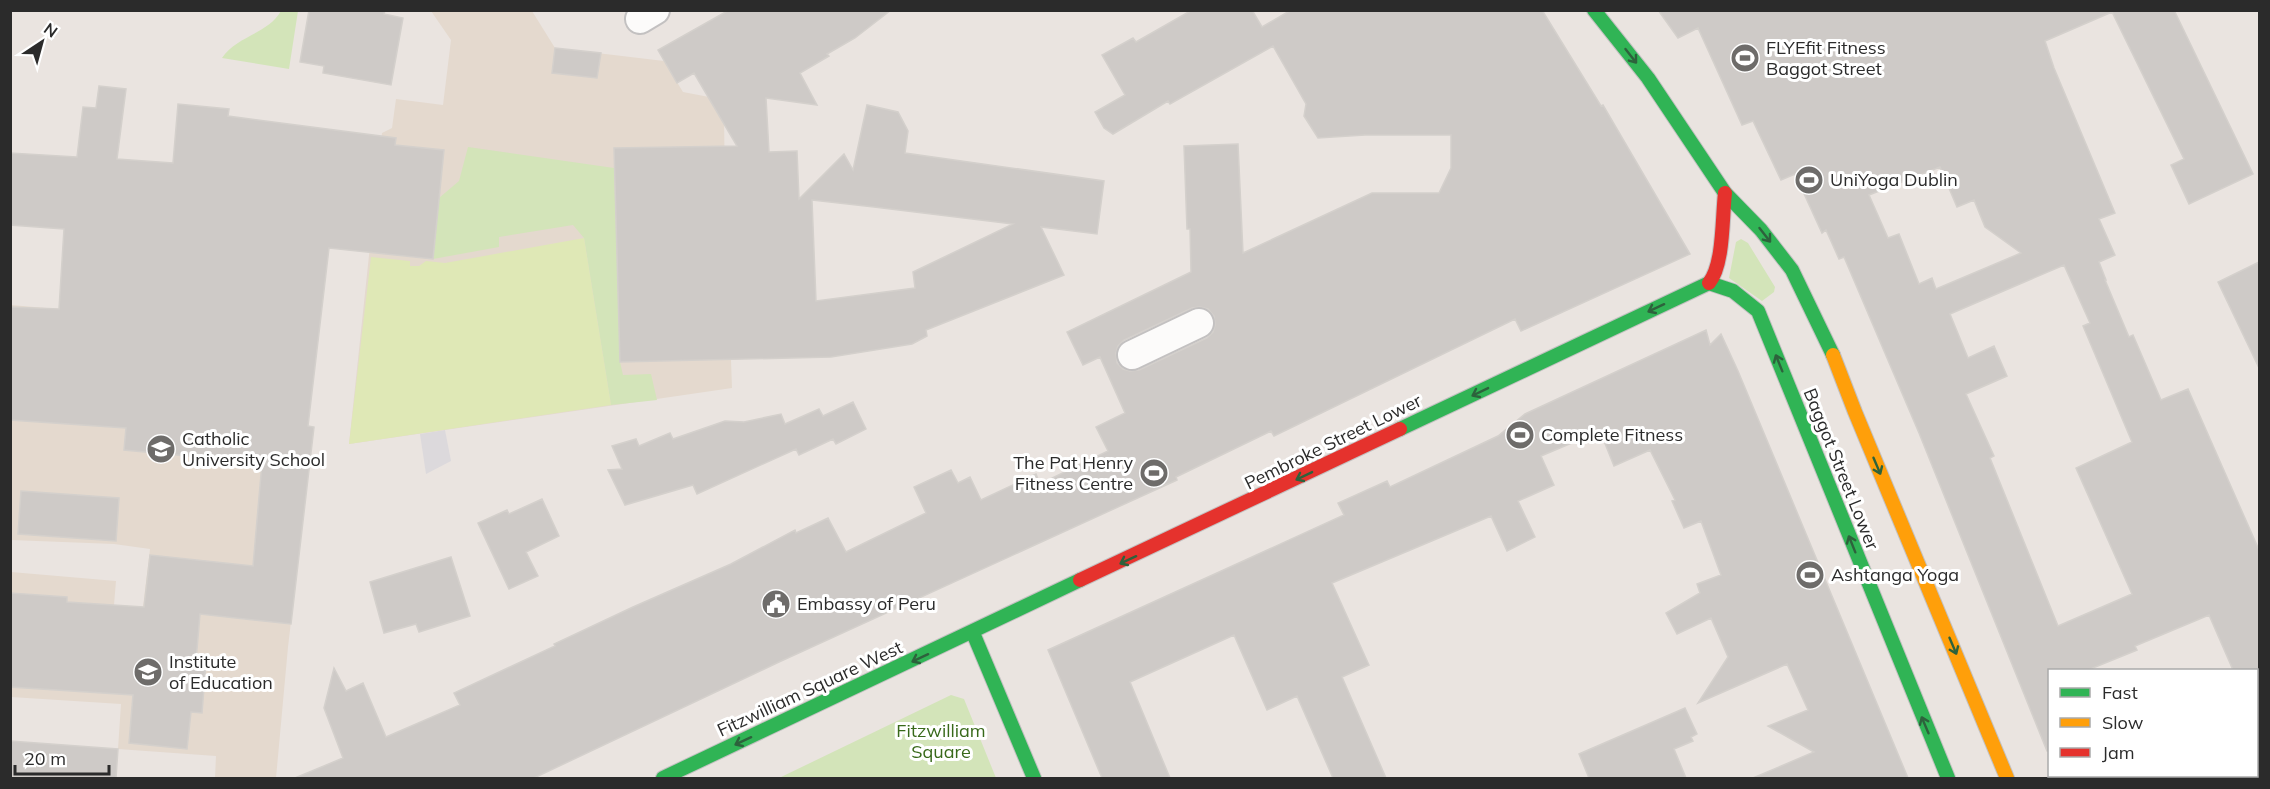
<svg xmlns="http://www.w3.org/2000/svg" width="2270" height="789" font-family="Mulish,sans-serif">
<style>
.industrial{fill:#dcd9dc}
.education{fill:#e4d9ce}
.green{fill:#d3e4b9}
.pitch{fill:#dfe8b6}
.building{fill:#cecac7;stroke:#d4d0cc;stroke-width:1.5;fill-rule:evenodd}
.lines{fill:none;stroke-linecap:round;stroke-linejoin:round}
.street-casing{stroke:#c3c1c1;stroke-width:32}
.fast-casing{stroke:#c3c1c1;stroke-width:16}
.slow-casing{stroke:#c3c1c1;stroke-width:16}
.jam-casing{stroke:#c3c1c1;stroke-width:16}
.street{stroke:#fcfbfa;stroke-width:28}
.fast{stroke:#30b455;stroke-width:14}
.slow{stroke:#ff9f0a;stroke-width:14}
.jam{stroke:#e5322d;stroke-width:14}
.oneway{stroke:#2d623c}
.labels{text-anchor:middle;stroke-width:6;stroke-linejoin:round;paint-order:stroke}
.poi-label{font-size:18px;fill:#2b2b2b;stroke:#fff;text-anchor:start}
.street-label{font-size:18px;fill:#2b2b2b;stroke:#fff}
.park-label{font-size:18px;fill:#38691a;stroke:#fff}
</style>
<rect width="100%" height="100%" fill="#eae4e0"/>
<path class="industrial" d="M445,430L451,461L426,474L420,434Z"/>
<path class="education" d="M431,11H532L555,48L664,61L683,92L709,97L724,115L725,193L732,388L349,444L382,133L392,128L396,99L443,105L451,40Z
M11,305L116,314L202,416L314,427L288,647L276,778H215L216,756L118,749L121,704L11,697V572L116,581L114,605L143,607L150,549L114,544L11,540Z"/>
<path class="green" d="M281,11H298L289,69L222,58C236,36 268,34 281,11Z
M468,147L614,168L620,362L623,375L651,374L657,400L611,405L584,238L573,225L499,237V247L433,259L439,198L459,181Z
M1741,239L1748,243L1775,287L1774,292L1762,301L1729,278L1736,242Z
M951,695L964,699L996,778H779Z"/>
<path class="pitch" d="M584,238L611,405L349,444L371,257L410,261V266H419L426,261L445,263Z"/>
<path class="building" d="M309,10H385L384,14L403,18L391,85L323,73L324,66L300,62Z
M729,10H891L855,38L827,54L829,56L800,73L817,105L766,98L769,152L797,151L799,199L844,154L853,170L867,105L898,112L908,131L905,153L1104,181L1097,234L1041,227L1064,275L926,330L927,336L912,344L831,357L620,362L614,148L737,146L694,73L677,83L658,50ZM812,200L874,207L1013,224L913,272L915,288L816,301Z
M1192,10H1252L1262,27L1291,10H1542L1601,106L1603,105L1690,254L1521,331L1515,319L1274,436L1271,431L1176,477L1177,480L779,662L534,778H295L343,758L324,708L334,668L346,691L363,683L386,737L460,705L454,693L555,646L554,644L633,607L731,564L795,530L796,533L828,518L846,552L926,513L914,487L951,470L958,483L970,477L981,500L1036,474L1040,484L1108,451L1096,427L1125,413L1100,357L1083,365L1067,332L1191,272L1190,229H1187L1184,146L1238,144L1243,253L1372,193H1439L1451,168V135H1365L1318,138L1304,116L1306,104L1273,46L1170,104L1168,101L1113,134L1104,128L1095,112L1125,95L1102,55L1133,38L1136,42ZM1200,307L1208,309L1214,316L1215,325L1213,332L1207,338L1139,370L1130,371L1123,369L1117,363L1116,353L1118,346L1124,340L1192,308Z
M1658,10H2174L2253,174L2189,204L2171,165L2184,159L2112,12L2045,41L2054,68L2115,213L2099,219L2115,255L2099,262L2106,280H2105L2129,337L2133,335L2161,400L2188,389L2259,550V670H2233L2209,615L2135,646L2137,650L2088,670H2049V751H2047L1919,433L1844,257L1839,259L1826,230L1822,233L1795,174L1781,180L1753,121L1742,125L1698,28L1678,38ZM1940,167L1957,207L1974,200L1985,227L2021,253L1936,289L1932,278L1919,284L1899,234L1888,238L1869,195ZM2064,265L2090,323L2083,326L2132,442L2076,468L2132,594L2058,626L1990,458L1994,456L1966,394L2007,376L1994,346L1968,358L1950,314Z
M555,48L601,53L597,78L552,73Z
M99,86L126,89L117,159L173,163L178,104L229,109L228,116L396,138L395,145L444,150L433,259L329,248L308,426L314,427L291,624L200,614L196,661L206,662L202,713L191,712L187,749L129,743L133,695L10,687V593L67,597V602L144,607L150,555L253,566L262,463L124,450L126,428L10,420V307L59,309L64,229L10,225V153L77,157L83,107L96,108Z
M2259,262V368L2218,282Z
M1706,330L1710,345L1721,334L1738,371L1908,778H1753L1814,752L1768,726L1808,710L1787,664L1698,703L1728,657L1711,618L1677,634L1666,613L1700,593L1697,584L1721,575L1701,521L1684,528L1672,501L1675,500L1650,450L1614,466L1600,431L1541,456L1554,485L1518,501L1535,537L1507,551L1491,516L1332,583L1369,665L1342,677L1386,778H1333L1297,696L1267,710L1234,635L1130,682L1170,778H1102L1048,650L1344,515L1338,503L1387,481L1390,487L1498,436L1525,414Z
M853,402L866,429L836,444L833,439L799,455L796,449L697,494L693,485L625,505L608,470L622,469L612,446L636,439L639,446L670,433L673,439L725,421L744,422L781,414L785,424L819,409L823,416Z
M21,491L119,498L116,541L18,534Z
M542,499L559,536L526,552L538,576L509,589L478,523L507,510L509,514Z
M451,557L470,616L419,632L416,624L384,633L370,582Z
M1685,708L1697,734L1691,737L1693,741L1674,749L1686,778H1589L1579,754Z
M10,741L118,749L116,778H37L10,776Z"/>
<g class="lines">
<g class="street-casing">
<path id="street" d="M640,19L655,10
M1132,355L1199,323"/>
</g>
<g class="fast-casing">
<path id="fast" d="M1594,10L1648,78L1725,193L1761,230L1792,270L1833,355
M1709,283L1733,291L1758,311L1948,778
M1400,429L1709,283
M973,633L1034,778
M663,778L1080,580"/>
</g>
<g class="slow-casing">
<path id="slow" d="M1833,355L1855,412L2007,778"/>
</g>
<g class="jam-casing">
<path id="jam" d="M1709,283C1724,264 1722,218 1725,193
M1080,580L1400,429"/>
</g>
<use href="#street" class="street"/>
<use href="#fast" class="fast"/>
<use href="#slow" class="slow"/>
<use href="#jam" class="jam"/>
</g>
<defs><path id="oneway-shaft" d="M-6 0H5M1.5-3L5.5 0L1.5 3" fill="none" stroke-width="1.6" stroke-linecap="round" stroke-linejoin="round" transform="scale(1.5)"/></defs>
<g class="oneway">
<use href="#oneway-shaft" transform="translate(1631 56) rotate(52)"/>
<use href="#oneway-shaft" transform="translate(1765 235) rotate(52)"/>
<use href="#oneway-shaft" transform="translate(1656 308) rotate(155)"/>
<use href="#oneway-shaft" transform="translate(1779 363) rotate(-112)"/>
<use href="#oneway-shaft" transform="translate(1480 392) rotate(154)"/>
<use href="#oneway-shaft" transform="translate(1877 466) rotate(67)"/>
<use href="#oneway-shaft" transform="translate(1304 476) rotate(154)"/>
<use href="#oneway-shaft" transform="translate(1852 544) rotate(-112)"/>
<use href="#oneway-shaft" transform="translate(1128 560) rotate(155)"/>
<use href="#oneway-shaft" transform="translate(1953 646) rotate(67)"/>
<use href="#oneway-shaft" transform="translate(920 658) rotate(155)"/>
<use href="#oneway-shaft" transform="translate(1925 725) rotate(-113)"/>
<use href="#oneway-shaft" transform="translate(743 741) rotate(155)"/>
</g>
<defs>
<g id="stadium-disc" transform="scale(1.5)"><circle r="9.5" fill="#6e6c6a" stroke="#fff"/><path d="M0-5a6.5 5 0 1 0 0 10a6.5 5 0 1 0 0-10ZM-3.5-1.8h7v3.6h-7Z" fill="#fff"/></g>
<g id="school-disc" transform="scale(1.5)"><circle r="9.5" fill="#6e6c6a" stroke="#fff"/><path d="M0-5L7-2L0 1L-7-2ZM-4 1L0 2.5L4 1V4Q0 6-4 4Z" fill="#fff"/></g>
<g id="civic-disc" transform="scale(1.5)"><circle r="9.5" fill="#6e6c6a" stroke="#fff"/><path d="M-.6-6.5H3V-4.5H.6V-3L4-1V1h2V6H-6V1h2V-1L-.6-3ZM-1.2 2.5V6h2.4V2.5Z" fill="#fff"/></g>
</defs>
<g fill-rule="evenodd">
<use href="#stadium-disc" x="1745" y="58"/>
<use href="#stadium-disc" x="1809" y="180"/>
<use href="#stadium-disc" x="1520" y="435"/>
<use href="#school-disc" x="161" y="449"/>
<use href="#stadium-disc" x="1154" y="473"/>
<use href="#stadium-disc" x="1810" y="575"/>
<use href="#civic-disc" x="776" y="604"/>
<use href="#school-disc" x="148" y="672"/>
</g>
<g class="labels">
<g class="poi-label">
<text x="1766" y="54">FLYEfit Fitness<tspan x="1766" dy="21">Baggot Street</tspan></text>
<text x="1830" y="186">UniYoga Dublin</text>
<text x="1541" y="441">Complete Fitness</text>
<text x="182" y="445">Catholic<tspan x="182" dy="21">University School</tspan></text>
<text x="1133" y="469" text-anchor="end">The Pat Henry<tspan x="1133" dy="21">Fitness Centre</tspan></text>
<text x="1831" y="581">Ashtanga Yoga</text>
<text x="797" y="610">Embassy of Peru</text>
<text x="169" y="668">Institute<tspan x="169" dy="21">of Education</tspan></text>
</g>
<g class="street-label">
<text transform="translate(1333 442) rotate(-26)" y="6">Pembroke Street Lower</text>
<text transform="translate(1841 469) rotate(68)" y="6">Baggot Street Lower</text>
<text transform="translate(810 689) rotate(-25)" y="6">Fitzwilliam Square West</text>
</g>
<g class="park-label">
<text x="941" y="737">Fitzwilliam<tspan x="941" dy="21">Square</tspan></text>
</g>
</g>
<rect width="2270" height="789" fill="none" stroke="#2b2b2b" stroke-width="24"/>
<rect x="2048" y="669" width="210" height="108" fill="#ffffff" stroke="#aaaaaa" stroke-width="1.5"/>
<rect x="2060" y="688" width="30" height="9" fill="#30b455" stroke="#aaaaaa" stroke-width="1.5"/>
<text x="2102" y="699" font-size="18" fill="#2b2b2b">Fast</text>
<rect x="2060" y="718" width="30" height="9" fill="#ff9f0a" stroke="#aaaaaa" stroke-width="1.5"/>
<text x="2102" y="729" font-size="18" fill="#2b2b2b">Slow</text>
<rect x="2060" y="748" width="30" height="9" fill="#e5322d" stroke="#aaaaaa" stroke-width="1.5"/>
<text x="2102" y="759" font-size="18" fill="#2b2b2b">Jam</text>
<g transform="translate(42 42) rotate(36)" stroke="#ffffff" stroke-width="4.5" paint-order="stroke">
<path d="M0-4.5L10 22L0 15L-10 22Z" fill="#2b2b2b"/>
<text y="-9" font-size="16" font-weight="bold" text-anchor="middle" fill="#2b2b2b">N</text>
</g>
<path d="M15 765v9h94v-9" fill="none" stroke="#2b2b2b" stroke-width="3"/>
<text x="24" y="765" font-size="18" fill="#2b2b2b" stroke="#ffffff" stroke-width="4.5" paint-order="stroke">20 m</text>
</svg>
